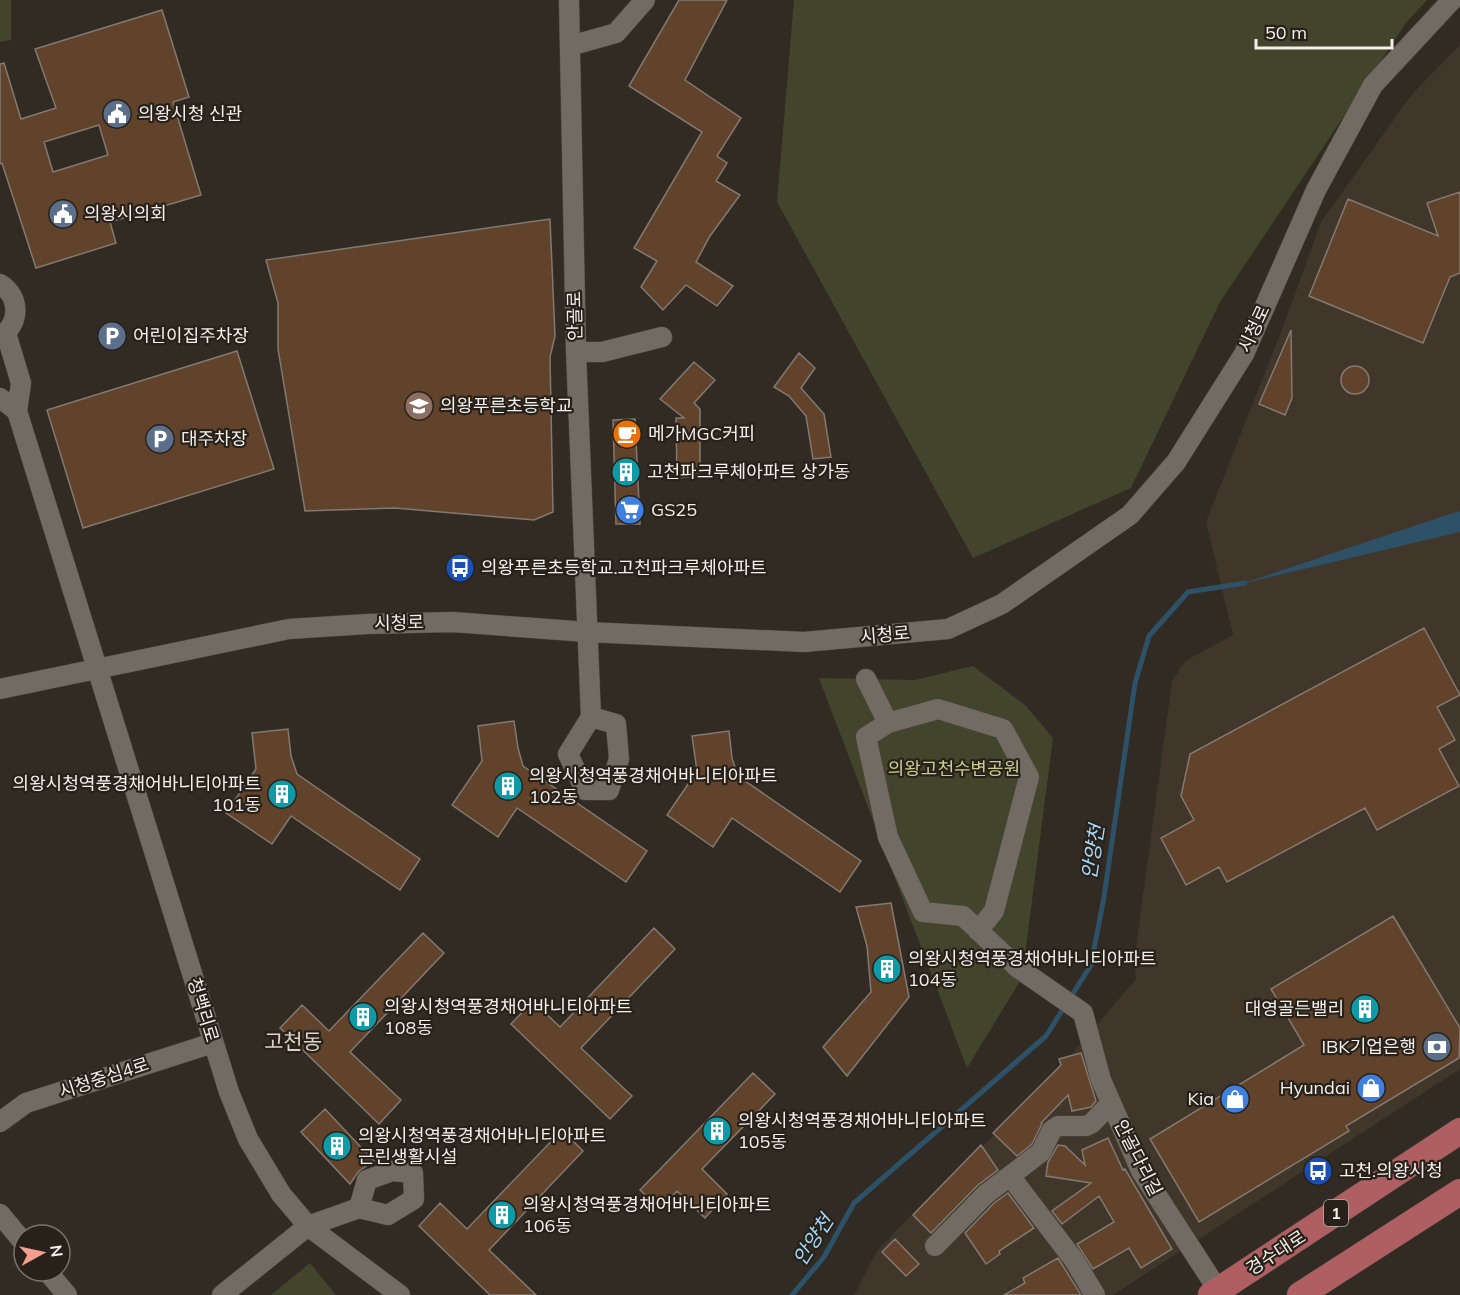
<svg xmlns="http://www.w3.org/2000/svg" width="1460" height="1295" font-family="Mulish,'Noto Sans KR',sans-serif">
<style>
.built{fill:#40362a}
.green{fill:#42452b}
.water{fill:#2d5267}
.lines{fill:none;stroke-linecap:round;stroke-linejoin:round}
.stream{stroke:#2d5267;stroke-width:5}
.building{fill:#61432b;stroke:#827972;stroke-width:1.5;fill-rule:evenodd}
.minor-casing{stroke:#4d4842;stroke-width:21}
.major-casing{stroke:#4d4842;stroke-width:27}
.minor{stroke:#726b63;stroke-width:20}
.major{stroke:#af5f62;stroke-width:26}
.labels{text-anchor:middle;stroke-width:4.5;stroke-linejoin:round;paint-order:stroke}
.shield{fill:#27211a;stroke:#b6b1ac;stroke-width:1.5}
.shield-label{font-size:16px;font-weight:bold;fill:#f3efea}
.poi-label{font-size:18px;fill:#f3efea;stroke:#27211a;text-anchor:start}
.street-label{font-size:18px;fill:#f3efea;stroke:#27211a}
.park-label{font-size:18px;fill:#c7cf8f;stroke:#27211a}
.water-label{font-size:20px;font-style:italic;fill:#a5d8f7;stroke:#27211a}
.quarter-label{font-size:21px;fill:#dbd3c9;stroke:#27211a}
</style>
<rect width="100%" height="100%" fill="#312b23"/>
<path class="built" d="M1460,45V1069L1113,1295H854L877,1251L934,1191L1037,1095L1136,979L1134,962L1172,681L1185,661L1233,635L1206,522L1283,327L1321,222L1412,94Z"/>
<path class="green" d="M0,0H11V40L0,42Z
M794,0H1427L1406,23L1220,302L1131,488L973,558L777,202Z
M973,666L1025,705L1053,738L1022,978L967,1068L819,678L915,680Z
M310,1263L336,1295H271Z"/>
<path class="water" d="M1460,511V532L1241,584L1447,515Z"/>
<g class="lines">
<path class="stream" d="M792,1295L824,1257L854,1203L1046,1036L1091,965L1104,897L1135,683L1149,636L1188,592L1245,583"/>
</g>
<path class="building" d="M679,0H727L685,80L741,118L717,156L727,163L716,181L740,195L710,236L696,262L733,286L717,306L686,285L663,310L641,287L657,261L634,248L702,132L629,86Z
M162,10L189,97L173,102L201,195L110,222L116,243L36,268L2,163L0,164V64L4,63L21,119L56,108L35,49ZM99,125L108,155L53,172L44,142Z
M1460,192V273L1450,277L1423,343L1309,296L1348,199L1438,236L1427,203Z
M550,219L555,336L550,357L553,512L534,520L395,508L305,511L278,349V303L266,260Z
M1291,330L1292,398L1285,415L1259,404Z
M237,351L274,469L83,528L47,410Z
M799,353L815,368L801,388L824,414L831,457L813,459L806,416L789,396L774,387Z
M694,362L715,380L694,403L700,409V476L677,478L676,418H684L660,399Z
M1341 380a14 14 0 1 1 28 0a14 14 0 1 1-28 0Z
M635,419L640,524H616L613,420Z
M1424,628L1460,695L1437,707L1455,740L1439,749L1459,786L1377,830L1365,808L1227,882L1219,867L1186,885L1161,838L1194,820L1181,796L1190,754Z
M514,721L518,748L523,766L647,851L626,882L517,808L498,837L452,805L482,761L478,726Z
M288,729L291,756L297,774L420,859L400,890L291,816L272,844L226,813L256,769L252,733Z
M729,731L732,758L738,776L861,861L840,892L732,818L713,847L667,815L697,771L692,736Z
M891,903L909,997L847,1076L823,1047L871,992L867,946L856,907Z
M1393,916L1460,1028L1459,1058L1346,1126L1349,1131L1199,1222L1150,1139L1304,1045L1271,989Z
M654,928L675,949L581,1048L632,1096L610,1119L511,1024L533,1001L560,1027Z
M423,933L444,953L350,1052L401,1100L379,1124L280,1028L302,1005L329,1031Z
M1081,1053L1096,1101L1091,1107L1072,1111L1068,1095L1041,1123L1042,1124L1032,1144L1017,1156L993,1133L1061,1065L1059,1059Z
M753,1073L775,1094L702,1169L727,1194L705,1218L677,1191L660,1209L640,1190Z
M325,1109L374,1161L359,1171L350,1184L301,1132Z
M562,1130L583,1151L489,1250L536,1295H490L419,1226L440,1203L467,1229Z
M1108,1138L1123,1170L1125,1169L1172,1249L1141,1268L1129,1248L1093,1269L1077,1244L1114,1222L1099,1196L1062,1224L1052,1211L1091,1183L1046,1176L1048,1162L1058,1145L1065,1146L1085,1165L1082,1150Z
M981,1145L998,1170L978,1185L931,1233L913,1215Z
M1008,1193L1034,1228L999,1251L1000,1254L986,1264L965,1233L994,1203Z
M895,1239L919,1264L906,1276L882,1252Z
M1058,1258L1081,1295H1004L1025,1283L1023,1278Z"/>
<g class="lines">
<g class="minor-casing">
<path id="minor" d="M569,0L576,352L591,717L568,754L585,790H609L619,759L616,724L591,717
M570,46L616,33L645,0
M0,284C21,297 20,324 0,337
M6,333L21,383L17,411L229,1092L248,1139L281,1194L308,1226L400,1295
M576,352H602L662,337
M0,398L17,411
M866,679L888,723
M0,689L289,629L367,624L452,622L587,632L804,642L948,629L1002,604L1130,515L1176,462L1244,354L1316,190L1373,85L1452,0
M978,931L994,911L1029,777L1003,729L938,709L888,723L866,737L888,837L923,912L963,916L1018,968L1083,1013L1101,1080L1141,1171L1218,1290
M0,1122L26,1103L213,1043
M1010,1176L1041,1152L1052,1130L1058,1126H1086L1092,1123L1111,1103
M0,1214L24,1243
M935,1246L986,1194L1010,1176L1074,1260L1095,1295
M47,1271L67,1295
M222,1295L308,1226L359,1208L388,1215L414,1199L413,1173L392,1171L367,1180L359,1208"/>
</g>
<g class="major-casing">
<path id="major" d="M1211,1295L1460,1131
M1300,1295L1460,1192"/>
</g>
<use href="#minor" class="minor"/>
<use href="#major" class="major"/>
</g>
<defs>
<g id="civic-disc" transform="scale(1.5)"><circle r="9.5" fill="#5c6f8a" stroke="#27211a"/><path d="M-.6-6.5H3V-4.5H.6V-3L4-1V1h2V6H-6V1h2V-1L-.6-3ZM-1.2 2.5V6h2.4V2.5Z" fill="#fff"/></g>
<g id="parking-disc" transform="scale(1.5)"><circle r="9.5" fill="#5c6f8a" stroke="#27211a"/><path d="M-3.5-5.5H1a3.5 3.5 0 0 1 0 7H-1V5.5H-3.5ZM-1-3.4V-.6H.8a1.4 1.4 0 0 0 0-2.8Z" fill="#fff"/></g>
<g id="school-disc" transform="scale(1.5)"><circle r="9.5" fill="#8d6e63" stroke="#27211a"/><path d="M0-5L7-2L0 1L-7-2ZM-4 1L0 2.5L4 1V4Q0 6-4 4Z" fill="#fff"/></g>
<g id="cafe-disc" transform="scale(1.5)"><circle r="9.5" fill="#e8710a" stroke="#27211a"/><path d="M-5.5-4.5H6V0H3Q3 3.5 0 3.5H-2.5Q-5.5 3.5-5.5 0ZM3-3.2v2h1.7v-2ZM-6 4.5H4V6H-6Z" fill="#fff"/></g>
<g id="building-disc" transform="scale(1.5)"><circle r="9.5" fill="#0f9aa8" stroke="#27211a"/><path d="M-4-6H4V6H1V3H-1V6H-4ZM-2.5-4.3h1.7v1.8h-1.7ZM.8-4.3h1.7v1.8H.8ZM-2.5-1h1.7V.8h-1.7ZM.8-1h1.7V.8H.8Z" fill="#fff"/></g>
<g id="supermarket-disc" transform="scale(1.5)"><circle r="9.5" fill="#3f7fe0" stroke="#27211a"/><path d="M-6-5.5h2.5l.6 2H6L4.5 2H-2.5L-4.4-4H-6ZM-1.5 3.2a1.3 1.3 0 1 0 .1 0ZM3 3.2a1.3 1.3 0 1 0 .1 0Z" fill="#fff"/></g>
<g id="bus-disc" transform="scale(1.5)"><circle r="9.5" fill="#1a4fb4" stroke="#27211a"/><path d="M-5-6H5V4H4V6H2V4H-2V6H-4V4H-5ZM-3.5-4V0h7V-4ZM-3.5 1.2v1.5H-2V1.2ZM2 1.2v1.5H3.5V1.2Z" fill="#fff"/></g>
<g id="bank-disc" transform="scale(1.5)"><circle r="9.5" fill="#5c6f8a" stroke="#27211a"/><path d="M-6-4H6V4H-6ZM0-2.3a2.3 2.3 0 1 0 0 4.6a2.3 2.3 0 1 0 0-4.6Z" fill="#fff"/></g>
<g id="shop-disc" transform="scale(1.5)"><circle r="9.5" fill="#3f7fe0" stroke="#27211a"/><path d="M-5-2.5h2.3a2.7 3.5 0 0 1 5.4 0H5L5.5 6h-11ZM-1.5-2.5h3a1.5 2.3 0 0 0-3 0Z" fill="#fff"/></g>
</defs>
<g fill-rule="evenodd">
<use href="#civic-disc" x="117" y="114"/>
<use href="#civic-disc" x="63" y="214"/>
<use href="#parking-disc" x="112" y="336"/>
<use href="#school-disc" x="419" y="406"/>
<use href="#cafe-disc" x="627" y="434"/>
<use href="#parking-disc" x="160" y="439"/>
<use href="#building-disc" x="626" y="472"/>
<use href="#supermarket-disc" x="630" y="510"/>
<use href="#bus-disc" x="460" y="568"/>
<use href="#building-disc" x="508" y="786"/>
<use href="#building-disc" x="282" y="794"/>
<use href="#building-disc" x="887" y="969"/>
<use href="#building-disc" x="1365" y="1009"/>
<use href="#building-disc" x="363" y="1017"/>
<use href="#bank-disc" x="1437" y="1047"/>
<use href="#shop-disc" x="1371" y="1088"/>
<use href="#shop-disc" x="1235" y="1099"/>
<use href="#building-disc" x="717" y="1131"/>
<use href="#building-disc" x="337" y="1146"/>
<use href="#bus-disc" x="1318" y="1171"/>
<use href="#building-disc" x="502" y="1215"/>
</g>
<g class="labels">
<rect class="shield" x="1324" y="1200" width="24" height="26" rx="4.5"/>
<g class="shield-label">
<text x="1336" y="1219">1</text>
</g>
<g class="poi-label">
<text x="138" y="120">의왕시청 신관</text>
<text x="84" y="220">의왕시의회</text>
<text x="133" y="342">어린이집주차장</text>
<text x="440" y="412">의왕푸른초등학교</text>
<text x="648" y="440">메가MGC커피</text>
<text x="181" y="445">대주차장</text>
<text x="647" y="478">고천파크루체아파트 상가동</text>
<text x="651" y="516">GS25</text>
<text x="481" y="574">의왕푸른초등학교.고천파크루체아파트</text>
<text x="529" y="782">의왕시청역풍경채어바니티아파트<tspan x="529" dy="21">102동</tspan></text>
<text x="261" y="790" text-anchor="end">의왕시청역풍경채어바니티아파트<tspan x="261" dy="21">101동</tspan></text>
<text x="908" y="965">의왕시청역풍경채어바니티아파트<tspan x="908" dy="21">104동</tspan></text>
<text x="384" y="1013">의왕시청역풍경채어바니티아파트<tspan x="384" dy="21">108동</tspan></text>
<text x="1344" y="1015" text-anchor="end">대영골든밸리</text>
<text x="1416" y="1053" text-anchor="end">IBK기업은행</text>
<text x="1350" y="1094" text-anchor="end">Hyundai</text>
<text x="1214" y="1105" text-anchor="end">Kia</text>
<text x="738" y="1127">의왕시청역풍경채어바니티아파트<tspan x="738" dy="21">105동</tspan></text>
<text x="358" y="1142">의왕시청역풍경채어바니티아파트<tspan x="358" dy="21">근린생활시설</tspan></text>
<text x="1339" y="1177">고천.의왕시청</text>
<text x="523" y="1211">의왕시청역풍경채어바니티아파트<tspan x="523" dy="21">106동</tspan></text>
</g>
<g class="street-label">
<text transform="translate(575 316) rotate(-91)" y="6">안골로</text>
<text transform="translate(1254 329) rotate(-65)" y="6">시청로</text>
<text transform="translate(399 623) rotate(-1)" y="6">시청로</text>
<text transform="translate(885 635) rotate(-5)" y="6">시청로</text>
<text transform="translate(203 1010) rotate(73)" y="6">청백리로</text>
<text transform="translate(104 1078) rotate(-18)" y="6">시청중심4로</text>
<text transform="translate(1138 1158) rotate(63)" y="6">안골다리길</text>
<text transform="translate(1276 1253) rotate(-33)" y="6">경수대로</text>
</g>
<g class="park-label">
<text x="954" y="775">의왕고천수변공원</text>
</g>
<g class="water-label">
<text transform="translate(1093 852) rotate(-81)" y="7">안양천</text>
<text transform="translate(813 1240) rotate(-57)" y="7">안양천</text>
</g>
<g class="quarter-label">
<text x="293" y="1049">고천동</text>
</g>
</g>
<g transform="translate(42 1253) rotate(82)"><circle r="28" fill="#27211a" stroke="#79736d" stroke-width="1.5"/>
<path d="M0-4.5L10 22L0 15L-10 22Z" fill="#f59d8f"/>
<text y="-9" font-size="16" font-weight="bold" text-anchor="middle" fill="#f3efea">N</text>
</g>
<path d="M1256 39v9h136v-9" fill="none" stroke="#f3efea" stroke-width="3"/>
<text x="1265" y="39" font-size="18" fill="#f3efea" stroke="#27211a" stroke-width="4.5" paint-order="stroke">50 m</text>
</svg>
